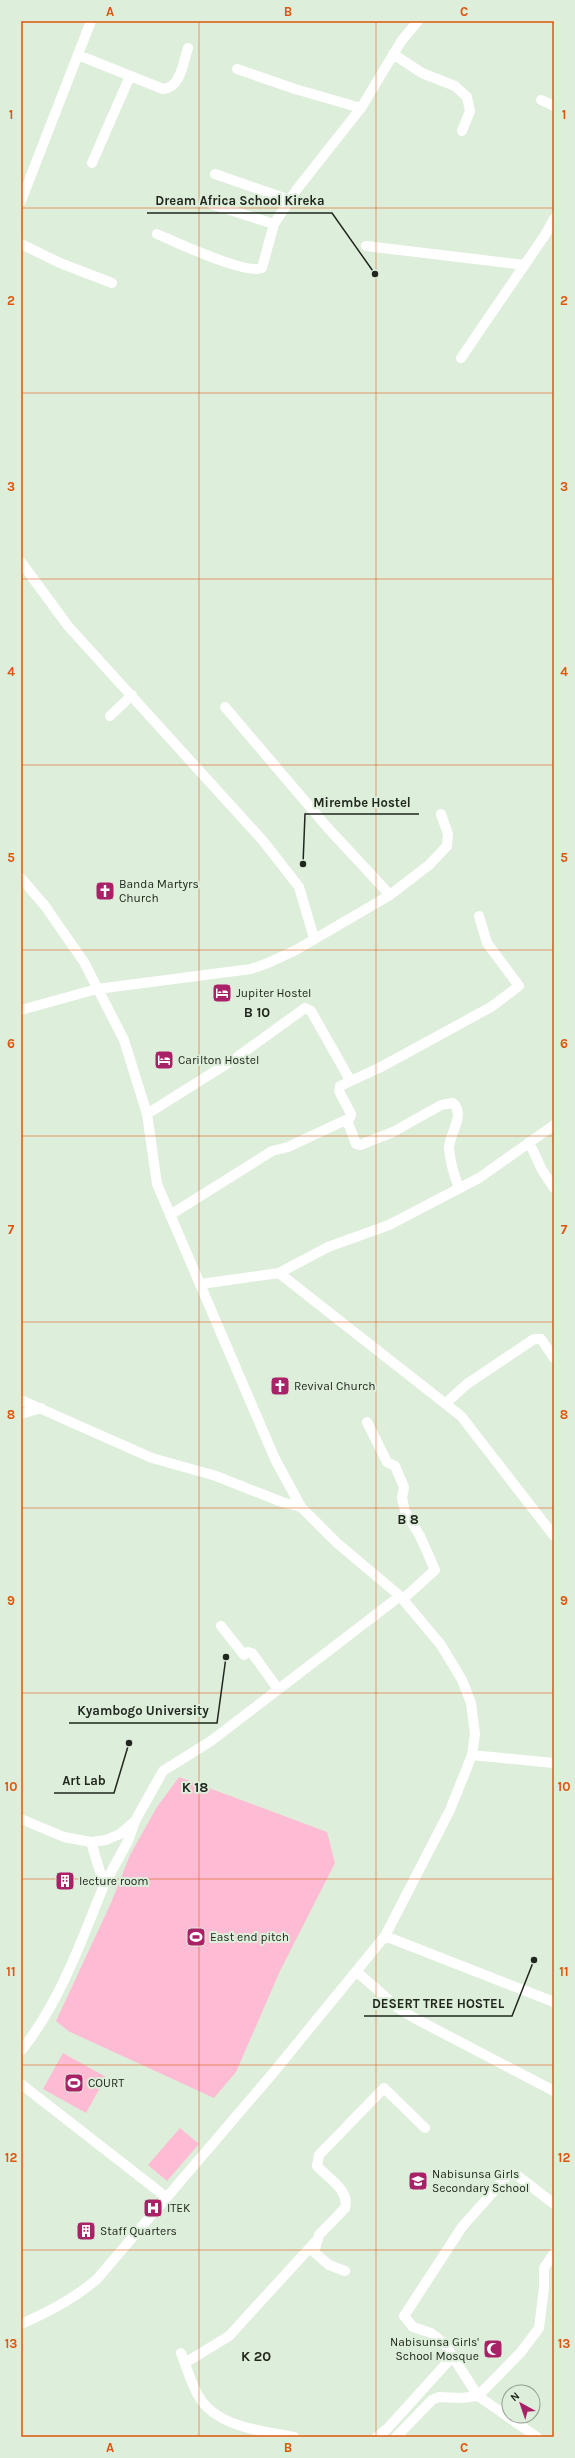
<svg xmlns="http://www.w3.org/2000/svg" width="575" height="2458" font-family="Karla,sans-serif">
<style>
.green{fill:#fdbcd3}
.lines{fill:none;stroke-linecap:round;stroke-linejoin:round}
.minor{stroke:#fff;stroke-width:10}
.grid{fill:none;stroke:#de560d;stroke-width:1;stroke-opacity:0.55}
.labels{text-anchor:middle;stroke-width:4;stroke-linejoin:round;paint-order:stroke}
.poi-label{font-size:12px;fill:#21271f;stroke:#ddeeda;text-anchor:start}
.quarter-label{font-size:14px;font-weight:bold;fill:#21271f;stroke:#ddeeda}
.leader{fill:none;stroke:#21271f;stroke-width:1.5}
.callout-dot{fill:#21271f;stroke:#ddeeda;stroke-width:1.5}
.callout-label{font-size:13px;text-anchor:middle;font-weight:bold;fill:#21271f;stroke:#ddeeda;stroke-width:4;stroke-linejoin:round;paint-order:stroke}
.neatline{fill:none;stroke:#de560d;stroke-width:1.5}
.grid-label{font-size:13px;text-anchor:middle;font-weight:bold;fill:#de560d}
</style>
<rect width="100%" height="100%" fill="#ddeeda"/>
<path class="green" d="M179,1777L327,1832L335,1863L280,1971L236,2072L214,2098L68,2031L56,2021L111,1903L130,1855L157,1807Z
M63,2053L106,2077L86,2113L43,2089Z
M180,2128L199,2144L167,2181L148,2165Z"/>
<g class="lines">
<path class="minor" d="M393,54L422,73L455,86L467,97L470,111L462,131
M78,55L163,89C181,88 183,62 188,48
M237,69L295,89L361,108
M541,100L554,106
M92,163L130,76
M215,174L290,200
M21,201L91,21
M211,204L274,224
M157,234C176,242 245,275 262,268L274,224L297,189L361,108L402,40L418,21
M21,244L60,263L112,283
M366,246L525,265
M461,358L545,235L554,219
M21,562L68,626L264,842L299,887L314,938
M225,707L327,827L390,895
M110,716L132,695
M21,878L45,906L84,962L124,1040L147,1114L157,1184L275,1459L301,1507L337,1543L400,1596L441,1645L462,1680L471,1703L475,1734L472,1755L450,1810L385,1936L273,2073L97,2279C74,2299 49,2312 21,2324
M21,1010L97,989L251,969L268,963L296,950L390,895L429,865L447,846L448,834L441,814
M147,1114L233,1060L305,1008L311,1011L350,1080
M347,1120L356,1144L360,1145L393,1132L441,1105L453,1103C466,1115 449,1134 449,1148C450,1162 454,1175 459,1188
M529,1142L542,1170L554,1188
M170,1215L272,1151L288,1147L350,1118L351,1114L339,1091L340,1086L381,1067L491,1007L519,986L487,943L479,916
M279,1273L461,1416L554,1536
M201,1284L279,1273L328,1247L389,1225L479,1178L554,1125
M21,1400L152,1458L216,1476L282,1502L301,1507
M446,1403L467,1384L534,1339H541L554,1358
M21,1414L41,1408
M367,1422L387,1462L395,1466L404,1487L402,1498L405,1511L420,1536L435,1570L403,1599
M221,1626L244,1655L248,1652L252,1653L278,1689
M472,1755L554,1763
M21,1819L64,1837L91,1842L104,1885C81,1942 60,2002 21,2051
M91,1842L106,1840L120,1834L135,1821L163,1771L211,1741L400,1596
M104,1885L128,1841L135,1821
M385,1936L554,2002
M357,1972L398,2008L416,2019L554,2091
M21,2084L166,2197
M345,2271L329,2265L314,2252L319,2235L345,2208C350,2190 328,2178 317,2166L319,2155L384,2088L425,2128
M181,2353C188,2370 194,2396 208,2408C230,2429 266,2431 294,2437
M185,2363L229,2336L315,2242
M377,2437L387,2429L453,2356
M396,2437L432,2400L439,2397L461,2398L478,2396L521,2352L539,2328L544,2288V2268L554,2253
M537,2437L478,2396L444,2343L431,2333L413,2327L404,2316L462,2227L507,2176L512,2174L518,2176L554,2204"/>
</g>
<path class="grid" d="M199,21V2437M376,21V2437M21,208H554M21,393H554M21,579H554M21,765H554M21,950H554M21,1136H554M21,1322H554M21,1508H554M21,1693H554M21,1879H554M21,2065H554M21,2250H554"/>
<defs>
<g id="church-square" transform="scale(1)"><rect x="-9" y="-9" width="18" height="18" rx="4" fill="#a92166" stroke="#ddeeda"/><path d="M-1.2-6h2.4v3.5h3.3v2.4h-3.3V6h-2.4V-.1h-3.3v-2.4h3.3Z" fill="#fff"/></g>
<g id="hotel-square" transform="scale(1)"><rect x="-9" y="-9" width="18" height="18" rx="4" fill="#a92166" stroke="#ddeeda"/><path d="M-6-4.5h1.5V1H6V5H4.5V3h-9V5H-6ZM-4 0a1.8 1.8 0 1 1 3.6 0ZM.5 0V-2.5h3Q6-2.5 6 0Z" fill="#fff"/></g>
<g id="building-square" transform="scale(1)"><rect x="-9" y="-9" width="18" height="18" rx="4" fill="#a92166" stroke="#ddeeda"/><path d="M-4-6H4V6H1V3H-1V6H-4ZM-2.5-4.3h1.7v1.8h-1.7ZM.8-4.3h1.7v1.8H.8ZM-2.5-1h1.7V.8h-1.7ZM.8-1h1.7V.8H.8Z" fill="#fff"/></g>
<g id="stadium-square" transform="scale(1)"><rect x="-9" y="-9" width="18" height="18" rx="4" fill="#a92166" stroke="#ddeeda"/><path d="M0-5a6.5 5 0 1 0 0 10a6.5 5 0 1 0 0-10ZM-3.5-1.8h7v3.6h-7Z" fill="#fff"/></g>
<g id="school-square" transform="scale(1)"><rect x="-9" y="-9" width="18" height="18" rx="4" fill="#a92166" stroke="#ddeeda"/><path d="M0-5L7-2L0 1L-7-2ZM-4 1L0 2.5L4 1V4Q0 6-4 4Z" fill="#fff"/></g>
<g id="hospital-square" transform="scale(1)"><rect x="-9" y="-9" width="18" height="18" rx="4" fill="#a92166" stroke="#ddeeda"/><path d="M-5-5h3v3.5h4V-5h3V5h-3V1.5h-4V5h-3Z" fill="#fff"/></g>
<g id="mosque-square" transform="scale(1)"><rect x="-9" y="-9" width="18" height="18" rx="4" fill="#a92166" stroke="#ddeeda"/><path d="M3.5-4.9A6 6 0 1 0 3.5 4.9A5 5 0 1 1 3.5-4.9Z" fill="#fff"/></g>
</defs>
<g fill-rule="evenodd">
<use href="#church-square" x="105" y="891"/>
<use href="#hotel-square" x="222" y="993"/>
<use href="#hotel-square" x="164" y="1060"/>
<use href="#church-square" x="280" y="1386"/>
<use href="#building-square" x="65" y="1881"/>
<use href="#stadium-square" x="196" y="1937"/>
<use href="#stadium-square" x="74" y="2083"/>
<use href="#school-square" x="418" y="2181"/>
<use href="#hospital-square" x="153" y="2208"/>
<use href="#building-square" x="86" y="2231"/>
<use href="#mosque-square" x="493" y="2349"/>
</g>
<g class="labels">
<g class="poi-label">
<text x="119" y="888">Banda Martyrs<tspan x="119" dy="14">Church</tspan></text>
<text x="236" y="997">Jupiter Hostel</text>
<text x="178" y="1064">Carilton Hostel</text>
<text x="294" y="1390">Revival Church</text>
<text x="79" y="1885">lecture room</text>
<text x="210" y="1941">East end pitch</text>
<text x="88" y="2087">COURT</text>
<text x="432" y="2178">Nabisunsa Girls<tspan x="432" dy="14">Secondary School</tspan></text>
<text x="167" y="2212">ITEK</text>
<text x="100" y="2235">Staff Quarters</text>
<text x="479" y="2346" text-anchor="end">Nabisunsa Girls'<tspan x="479" dy="14">School Mosque</tspan></text>
</g>
<g class="quarter-label">
<text x="257" y="1017">B 10</text>
<text x="408" y="1524">B 8</text>
<text x="195" y="1792">K 18</text>
<text x="256" y="2361">K 20</text>
</g>
</g>
<path class="leader" d="M375 274L332 213H147M303 864L305 814H419M226 1657L217 1723H69M129 1743L114 1793H54M534 1960L512 2016H364"/>
<g class="callout-dot">
<circle cx="375" cy="274" r="4"/>
<circle cx="303" cy="864" r="4"/>
<circle cx="226" cy="1657" r="4"/>
<circle cx="129" cy="1743" r="4"/>
<circle cx="534" cy="1960" r="4"/>
</g>
<g class="callout-label">
<text x="240" y="205">Dream Africa School Kireka</text>
<text x="362" y="807">Mirembe Hostel</text>
<text x="143" y="1715">Kyambogo University</text>
<text x="84" y="1785">Art Lab</text>
<text x="438" y="2008">DESERT TREE HOSTEL</text>
</g>
<rect width="575" height="2458" fill="none" stroke="#ddeeda" stroke-width="44"/>
<g transform="translate(521 2404) rotate(320)"><circle r="19" fill="#ddeeda" stroke="#929e8f"/>
<path d="M0-3L7 15L0 10L-7 15Z" fill="#a92166"/>
<text y="-6" font-size="11" font-weight="bold" text-anchor="middle" fill="#21271f">N</text>
</g>
<rect x="22" y="22" width="531" height="2414" class="neatline"/>
<g class="grid-label">
<text x="110" y="16">A</text>
<text x="288" y="16">B</text>
<text x="464" y="16">C</text>
<text x="11" y="119">1</text>
<text x="564" y="119">1</text>
<text x="11" y="305">2</text>
<text x="564" y="305">2</text>
<text x="11" y="491">3</text>
<text x="564" y="491">3</text>
<text x="11" y="676">4</text>
<text x="564" y="676">4</text>
<text x="11" y="862">5</text>
<text x="564" y="862">5</text>
<text x="11" y="1048">6</text>
<text x="564" y="1048">6</text>
<text x="11" y="1234">7</text>
<text x="564" y="1234">7</text>
<text x="11" y="1419">8</text>
<text x="564" y="1419">8</text>
<text x="11" y="1605">9</text>
<text x="564" y="1605">9</text>
<text x="11" y="1791">10</text>
<text x="564" y="1791">10</text>
<text x="11" y="1976">11</text>
<text x="564" y="1976">11</text>
<text x="11" y="2162">12</text>
<text x="564" y="2162">12</text>
<text x="11" y="2348">13</text>
<text x="564" y="2348">13</text>
<text x="110" y="2452">A</text>
<text x="288" y="2452">B</text>
<text x="464" y="2452">C</text>
</g>
</svg>
